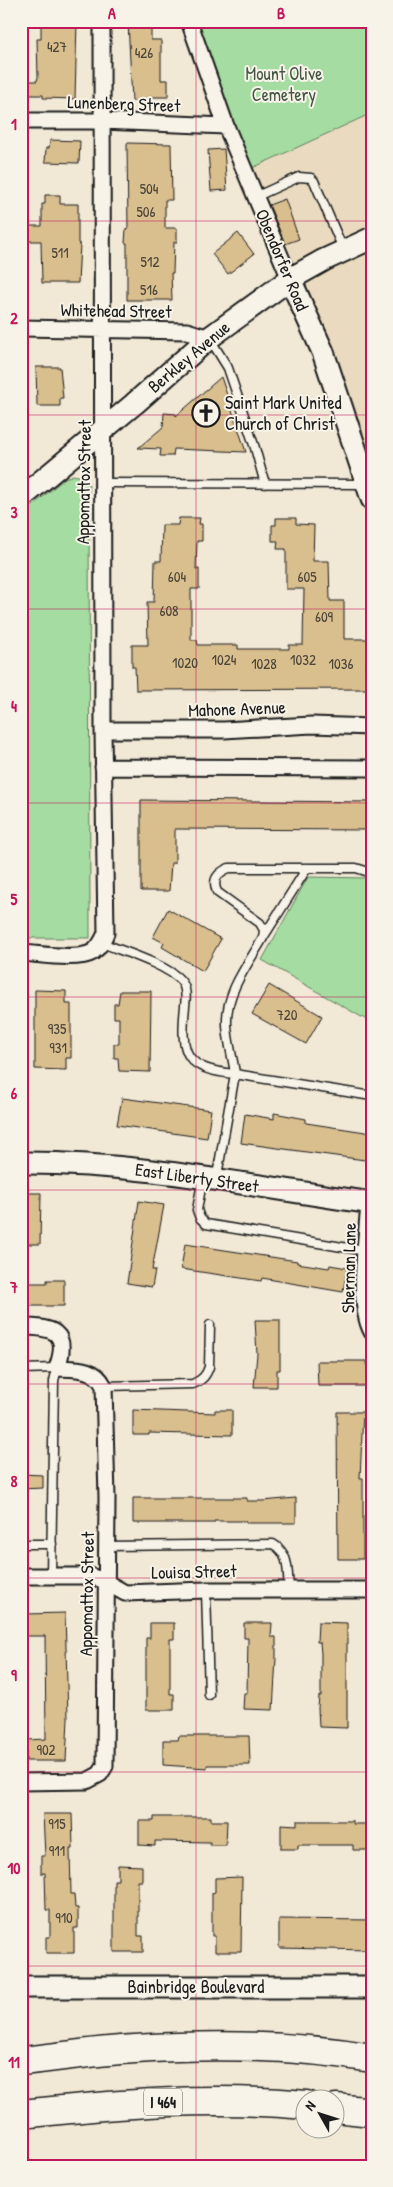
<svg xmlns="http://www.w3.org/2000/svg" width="393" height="2187" font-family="'Patrick Hand',sans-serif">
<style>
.built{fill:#eadbc0}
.green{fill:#a4dca1;stroke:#607c5e}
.building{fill:#d9be8e;stroke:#1c1c1c}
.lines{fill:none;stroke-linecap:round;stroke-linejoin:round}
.lane-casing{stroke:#1c1c1c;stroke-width:11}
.street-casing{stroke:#1c1c1c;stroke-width:19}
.secondary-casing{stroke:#1c1c1c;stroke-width:25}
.highway-casing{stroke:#1c1c1c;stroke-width:31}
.lane{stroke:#f7f3e8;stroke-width:8}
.street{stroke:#f7f3e8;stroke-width:15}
.secondary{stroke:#f7f3e8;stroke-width:21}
.highway{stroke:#f7f3e8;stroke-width:28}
.grid{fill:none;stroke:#c2185b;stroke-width:1;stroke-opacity:0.55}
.labels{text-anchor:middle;stroke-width:4;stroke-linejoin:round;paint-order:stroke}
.number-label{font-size:15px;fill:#4b4438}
.shield{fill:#f7f3e8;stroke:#5e5c59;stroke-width:1}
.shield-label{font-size:16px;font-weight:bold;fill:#1c1c1c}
.park-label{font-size:18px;fill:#455644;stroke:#f7f3e8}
.street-label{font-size:18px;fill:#1c1c1c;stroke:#f7f3e8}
.poi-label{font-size:18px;fill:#1c1c1c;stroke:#f7f3e8;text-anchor:start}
.neatline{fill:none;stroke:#c2185b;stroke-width:2}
.grid-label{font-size:16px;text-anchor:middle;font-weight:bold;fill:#c2185b}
</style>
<rect width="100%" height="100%" fill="#f1e8d6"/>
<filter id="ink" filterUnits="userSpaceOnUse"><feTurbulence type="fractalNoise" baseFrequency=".02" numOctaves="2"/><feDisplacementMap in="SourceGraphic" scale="10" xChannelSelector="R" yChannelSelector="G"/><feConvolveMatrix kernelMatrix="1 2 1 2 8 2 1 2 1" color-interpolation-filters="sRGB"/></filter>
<g filter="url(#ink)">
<path class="built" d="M372,113V469L248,170Z"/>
<path class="green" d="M195,21H372V113L248,170Z
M73,475L84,477L89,485L90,938H21V516L65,478Z
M308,877L372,878V1023L262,960Z"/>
<path class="building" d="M41,21H77L75,99L43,98V95H27L28,81H37L38,77L37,39H41Z
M128,21H151V40H161V80H168V97H150V101H132Z
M50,140L80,141L79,163L45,162L46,148H49Z
M127,143L171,144L172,200H165V228H177V242H174L173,273H171L172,300H127V243H125L126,229H128Z
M224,149L227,190L211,191L208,150Z
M45,195H60V204H78V243L80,244L78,283H42L41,241H27V226H42V204H45Z
M285,199L299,239L285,244L269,205Z
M238,233L254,254L228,274L212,254Z
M36,367H60L63,398H60V406H37Z
M221,377L246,452L174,449L173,456H160L161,449L138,448L163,427L164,413L176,414V416Z
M179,518H200L199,524H202V541H197L196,569H199V589H191V640H197L198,645H238V649H289V645H303L304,589H286V549H277L278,541H272V525H276V518H296V524L314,525L313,561H329L330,601H344V639H372V689L136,690L135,667H132V645H148L147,602H154L155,561H161L162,525H178Z
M141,800L372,802V830L175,829V863H171L169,891H141Z
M168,909L221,939L203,971L162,947L164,943L153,937Z
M269,985L322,1016L306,1044L252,1014Z
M35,990L66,991V1004H71V1058H66V1070L35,1069Z
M120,991H151L150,1072L119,1071L118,1058H114V1044H119V1018H114V1004H118Z
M122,1098L211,1110L207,1138L117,1125Z
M274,1113L306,1119V1123L372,1133V1161L241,1143L245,1114L274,1119Z
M21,1193H41L40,1244H21Z
M139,1201L164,1205L152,1270H155L152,1287L127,1283Z
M185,1244L297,1261V1263L329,1268L330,1265L347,1268L343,1292L262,1278L261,1281L181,1269Z
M47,1280H64V1306H21V1283H47Z
M255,1320H280V1370H277V1387H254L257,1354Z
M317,1361H367L368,1386H318Z
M133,1410L215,1413V1410H232V1435L149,1433V1435H133Z
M337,1412H363L360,1478H363V1559H338Z
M21,1474L43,1475V1488L21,1489Z
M133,1498H247V1501H262L296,1498V1523H246L245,1521H214V1523H133Z
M65,1613L68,1718L66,1761H26V1740L46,1739L45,1636H25V1614Z
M318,1622L347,1623V1728L319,1727L318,1708L319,1696H321V1654L320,1642H317Z
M150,1623H174V1639H170V1694H174V1710H146V1638H150Z
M244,1623H272L271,1637H276V1658L273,1710L243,1709L244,1693H247L248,1638H244Z
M179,1736H249L250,1765H207V1768L163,1765V1740H178Z
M43,1814H72L73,1849H70L71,1894H74L75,1908H78V1928H74V1953H46V1937H50V1910H46L45,1873H41V1856H45Z
M154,1817H211V1821H227L226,1845H210V1842L155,1841V1846L139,1845V1821H154Z
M297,1821H353V1824H368V1850H353V1845H298V1849H281V1824L297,1825Z
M118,1865L142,1866V1881H138V1936H143V1952H114V1880H118Z
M242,1877L241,1952H215V1936H212V1893L215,1892V1878Z
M279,1919L372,1920V1944H369V1950L279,1948Z"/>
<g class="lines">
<g class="lane-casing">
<path id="lane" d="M255,197L299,177L311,178L314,181L343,249
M210,339L228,368L255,448L265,484
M102,483L365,484
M264,936L307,868
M102,943C122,951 168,965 181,981C187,988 186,998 185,1006C180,1055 185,1069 235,1074C233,1057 226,1036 227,1020C227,990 249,963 263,938L264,930L260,923L217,892C212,880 217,873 229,868H356L372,873
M366,1251L206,1224L200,1218L197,1210L201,1188L218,1170L235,1074L372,1096
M21,1369L57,1368L54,1381L51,1576
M104,1386L193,1384C202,1380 206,1376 209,1367L210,1325
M21,1544H52
M107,1546L273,1544C290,1554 287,1571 289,1589
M206,1590L209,1695"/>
</g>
<g class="street-casing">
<path id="street" d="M189,21L226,126L290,279
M21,121H102L226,126
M21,328L187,331L209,338
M103,730H224L312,725L372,727
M103,767L372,768
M21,953C39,954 78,961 93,952C100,947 103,940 106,933L103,730L102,21
M369,1203C367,1237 356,1304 372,1332
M21,1327C53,1327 70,1331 57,1368C75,1369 95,1367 104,1386L107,1498L105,1766L100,1774L87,1781L21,1782
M21,1576H90L102,1580L125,1593L206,1590H372"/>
</g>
<g class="secondary-casing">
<path id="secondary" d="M290,279L323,352L372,499
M21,498L134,404L209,338L290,279L324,260L372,238
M21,1163C137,1162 257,1187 372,1203
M21,1987H372"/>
</g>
<g class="highway-casing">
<path id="highway" d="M21,2061C59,2057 97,2051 135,2049C213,2044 295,2045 372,2058
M336,2108L372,2112
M21,2114C116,2104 210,2096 306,2105"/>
</g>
<use href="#lane" class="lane"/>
<use href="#street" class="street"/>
<use href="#secondary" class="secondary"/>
<use href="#highway" class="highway"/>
</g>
</g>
<path class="grid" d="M196,21V2166M21,221H372M21,415H372M21,609H372M21,803H372M21,997H372M21,1190H372M21,1384H372M21,1578H372M21,1772H372M21,1966H372"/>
<defs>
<g id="church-ring" transform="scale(1.4375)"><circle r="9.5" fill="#f7f3e8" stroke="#1c1c1c" stroke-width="1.5"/><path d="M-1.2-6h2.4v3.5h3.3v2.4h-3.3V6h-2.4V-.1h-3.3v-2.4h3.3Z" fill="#1c1c1c"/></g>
</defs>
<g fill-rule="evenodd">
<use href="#church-ring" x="206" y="413"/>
</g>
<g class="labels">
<g class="number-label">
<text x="57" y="52">427</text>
<text x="144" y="58">426</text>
<text x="149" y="194">504</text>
<text x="146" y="217">506</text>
<text x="60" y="258">511</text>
<text x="150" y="267">512</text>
<text x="149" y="295">516</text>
<text x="177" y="582">604</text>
<text x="307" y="582">605</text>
<text x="169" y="616">608</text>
<text x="324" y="622">609</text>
<text x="224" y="665">1024</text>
<text x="303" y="665">1032</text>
<text x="185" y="668">1020</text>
<text x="264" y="669">1028</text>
<text x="341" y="669">1036</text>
<text x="287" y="1020">720</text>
<text x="57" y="1034">935</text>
<text x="58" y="1053">931</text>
<text x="46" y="1755">902</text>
<text x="57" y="1829">915</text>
<text x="57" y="1856">911</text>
<text x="64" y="1923">910</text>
</g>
<rect class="shield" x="144" y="2088.5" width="38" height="27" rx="4"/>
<g class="shield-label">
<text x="163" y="2108">I 464</text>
</g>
<g class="park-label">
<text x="284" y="80">Mount Olive<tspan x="284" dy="21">Cemetery</tspan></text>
</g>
<g class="street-label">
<text transform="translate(124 104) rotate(2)" y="6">Lunenberg Street</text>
<text transform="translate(282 260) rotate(67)" y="6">Obendorfer Road</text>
<text transform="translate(116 311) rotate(1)" y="6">Whitehead Street</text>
<text transform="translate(189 357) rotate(-40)" y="6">Berkley Avenue</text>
<text transform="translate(84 482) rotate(-89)" y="6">Appomattox Street</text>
<text transform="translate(237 709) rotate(-2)" y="6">Mahone Avenue</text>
<text transform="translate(197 1178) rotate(8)" y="6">East Liberty Street</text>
<text transform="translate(349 1268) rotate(-89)" y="6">Sherman Lane</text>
<text transform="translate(194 1572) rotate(-1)" y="6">Louisa Street</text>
<text transform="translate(87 1594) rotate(-89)" y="6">Appomattox Street</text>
<text x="196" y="1993">Bainbridge Boulevard</text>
</g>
<g class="poi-label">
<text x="225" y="409">Saint Mark United<tspan x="225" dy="21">Church of Christ</tspan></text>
</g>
</g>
<rect width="393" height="2187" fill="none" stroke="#f7f3e8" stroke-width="55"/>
<g transform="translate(320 2114) rotate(309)"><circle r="24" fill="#f7f3e8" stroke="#9f9d96"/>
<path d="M0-4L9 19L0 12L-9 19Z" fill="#1c1c1c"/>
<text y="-8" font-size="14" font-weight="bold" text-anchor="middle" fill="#1c1c1c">N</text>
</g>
<rect x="28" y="28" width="338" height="2132" class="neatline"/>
<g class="grid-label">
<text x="112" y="19">A</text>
<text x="281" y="19">B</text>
<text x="14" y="130">1</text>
<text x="14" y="324">2</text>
<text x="14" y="518">3</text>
<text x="14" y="712">4</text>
<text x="14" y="905">5</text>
<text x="14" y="1099">6</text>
<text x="14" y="1293">7</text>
<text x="14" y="1487">8</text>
<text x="14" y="1681">9</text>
<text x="14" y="1874">10</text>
<text x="14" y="2068">11</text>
</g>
</svg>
